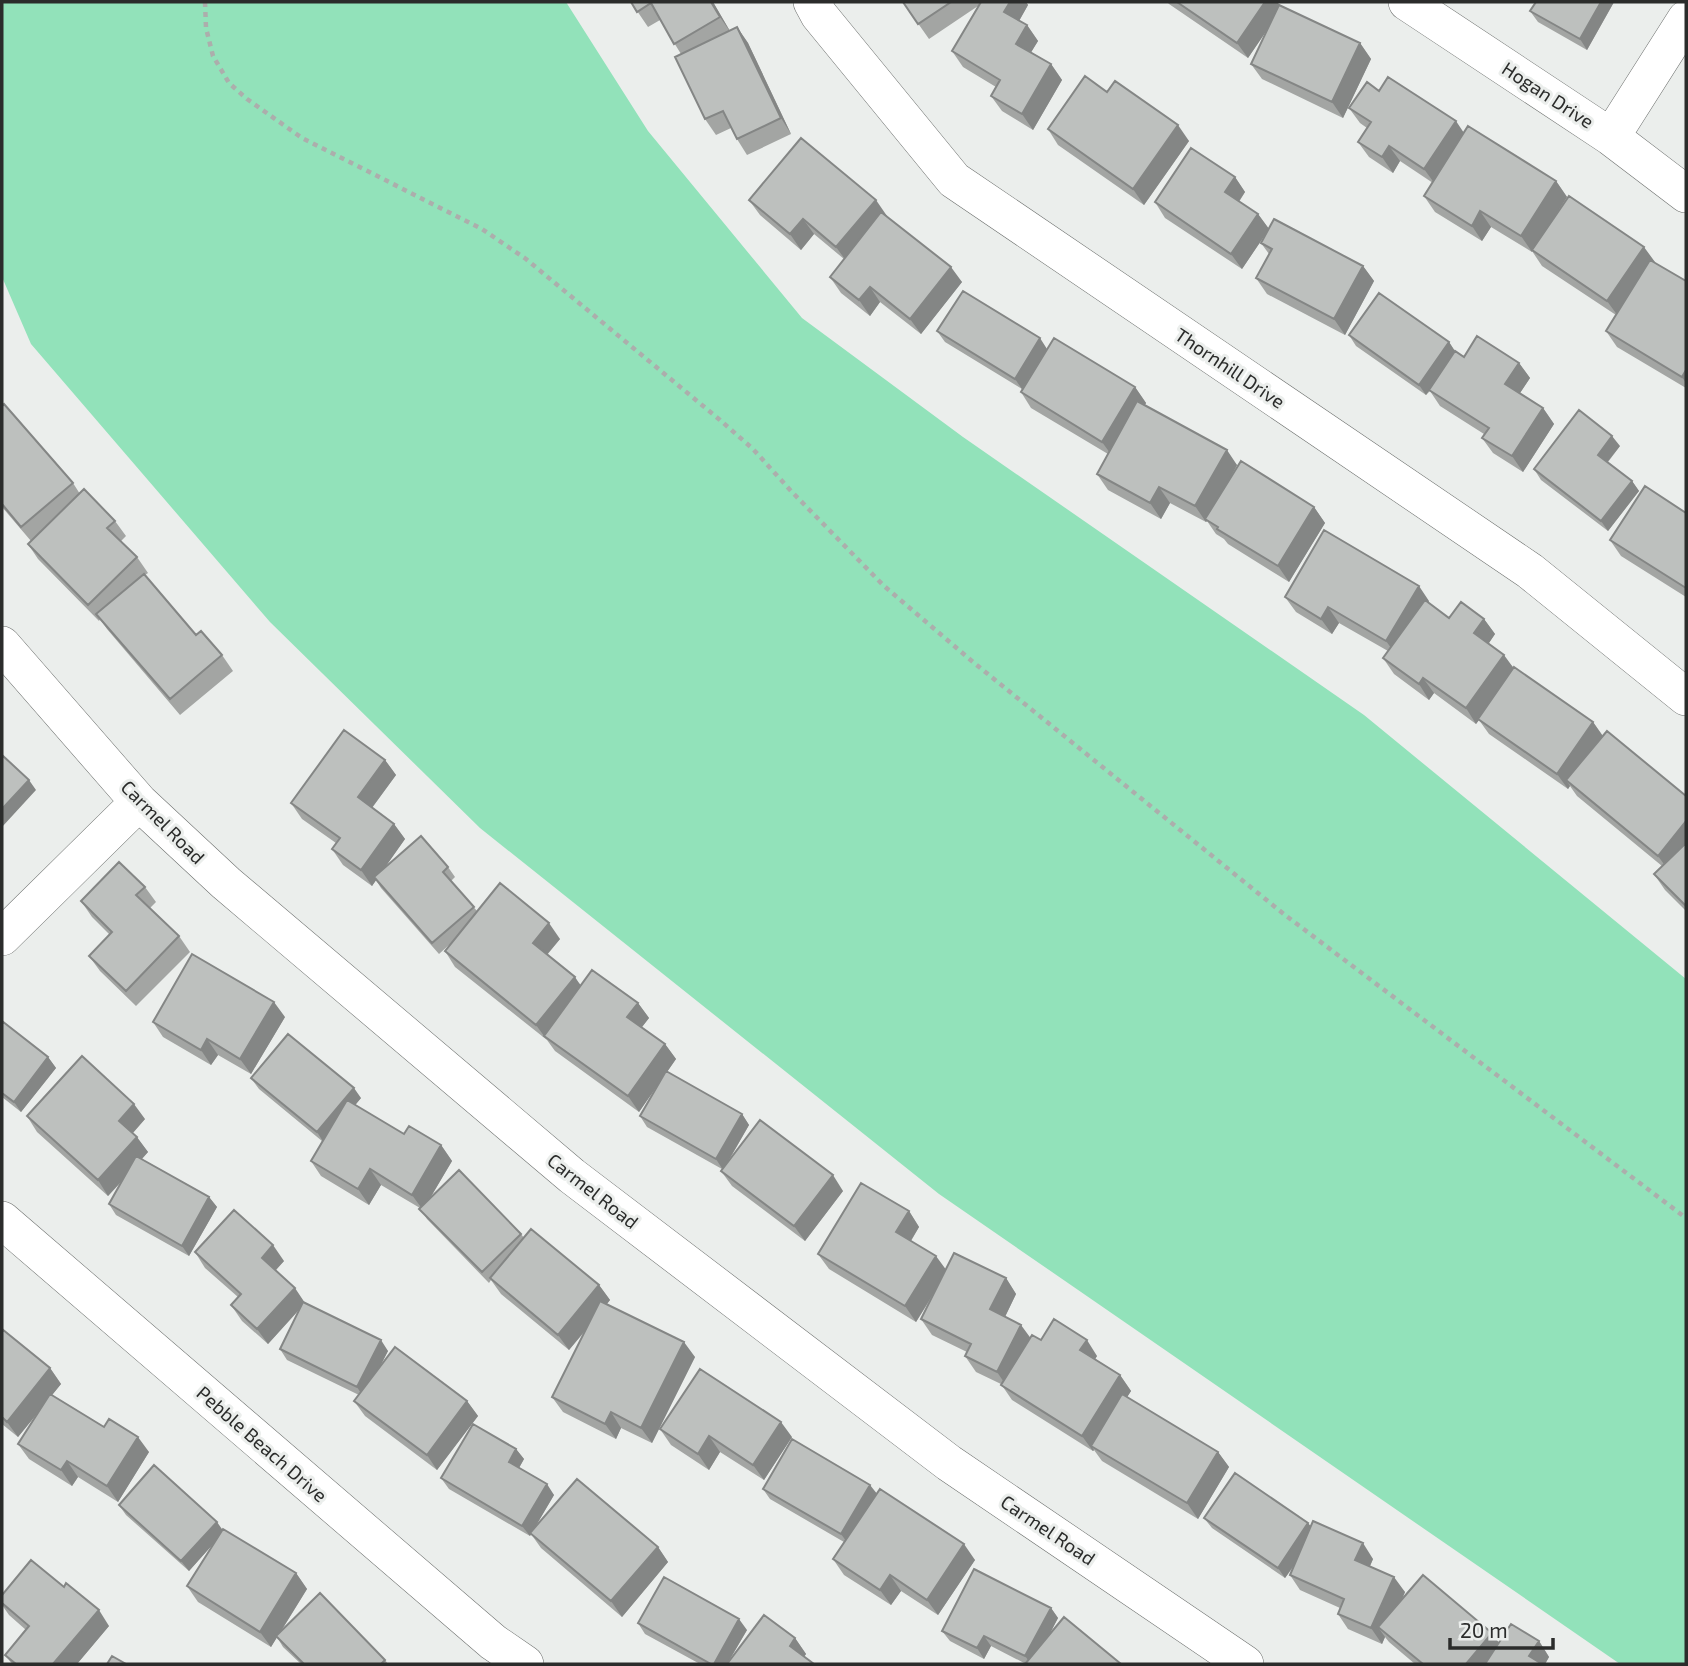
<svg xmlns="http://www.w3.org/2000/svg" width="1688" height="1666" font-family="'Exo 2',sans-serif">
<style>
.green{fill:#92e2ba}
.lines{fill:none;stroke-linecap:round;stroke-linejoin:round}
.street-casing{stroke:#6c6f6d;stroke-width:38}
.path{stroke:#acaeac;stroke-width:4.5;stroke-dasharray:5 5;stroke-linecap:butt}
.street{stroke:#fff;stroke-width:37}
.wall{fill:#a3a5a3}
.shaded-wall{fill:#848685}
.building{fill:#bdc0be;stroke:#848685;stroke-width:2}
.labels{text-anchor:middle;stroke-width:6;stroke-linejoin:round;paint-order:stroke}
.street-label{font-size:19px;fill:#2b2c2b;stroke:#ebeeec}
</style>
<rect width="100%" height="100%" fill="#ebeeec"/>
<path class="green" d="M2,2H566L648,131L802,318L963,437L1364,715L1686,979V1664H1620L939,1194L480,828L270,622L31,344L2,277Z"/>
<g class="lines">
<g class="street-casing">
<path id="street" d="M812,2L819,15L954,180L1530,571L1686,697
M1407,2L1611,137L1686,194
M1611,137L1686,19
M2,645L139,802L226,883L572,1176L949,1463L1245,1664
M2,937L139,802
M2,1220L493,1642L525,1664"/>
</g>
<path class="path" d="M205,2L206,28L213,56L229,83L247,99L302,138L482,229L526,259L720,420L753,449L792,492L884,586L973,662L1285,915L1686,1218"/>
<use href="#street" class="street"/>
</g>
<path class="wall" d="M631,2H713L730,31L737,27L748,43L791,134L747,155L737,139L731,128L716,135L705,119L681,54L660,20L648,27Z
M903,2H1026L1028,5L1019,21L1027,25L1038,41L1031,52L1051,64L1062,80L1033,130L1002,111L991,96L996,87L963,67L952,51L978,6L929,39Z
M1167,2H1277L1280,5L1360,43L1371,59L1343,118L1262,79L1251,64L1267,30L1248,58L1169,4Z
M1536,2H1614L1587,50L1538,22L1530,11Z
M1379,91L1464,133L1556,181L1567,197L1549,225L1655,263L1686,281V388L1617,347L1606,331L1616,315L1542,266L1532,251V252L1491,227L1482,241L1435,212L1424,196L1433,183L1400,161L1393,173L1369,157L1358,142L1367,128L1360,123L1349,108Z
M1107,92L1189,141L1144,205L1058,145L1048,129Z
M1235,177L1245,192L1239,202L1258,214L1269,229L1363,266L1374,281L1345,335L1267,294L1256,278L1269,254L1261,243L1267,232L1242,269L1165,218L1155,202Z
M749,200L886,216L962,282L921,334L880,302L870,316L841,293L830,277L844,259L814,234L801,250L760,215Z
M937,331L1047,349L1135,387L1146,403L1145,405L1237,465L1231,477L1314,507L1325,523L1289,582L1228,544L1224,539L1216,534L1207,521L1206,522L1170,503L1161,519L1108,490L1097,474L1108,454L1031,408L1021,392L1022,389L945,342Z
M1349,335L1449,342L1455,351L1464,357L1519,363L1530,378L1520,393L1543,408L1554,424L1523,472L1493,453L1482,438L1484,434L1440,406L1430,391L1426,395L1356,346Z
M2,406L73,483L80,494L115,521L126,536L121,541L137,557L148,573L145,575L196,635L222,655L233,671L180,715L107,629L100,619L99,621L38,559L28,544L31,541L2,507Z
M1620,446L1608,462L1632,481L1639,491L1608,531L1541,480L1534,469Z
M1686,513V597L1621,556L1610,540Z
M1285,597L1429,601L1428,603L1449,618L1484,619L1495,634L1488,644L1514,668L1593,722L1603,736L1686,796V911L1665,890L1654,874L1662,866L1577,796L1570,786L1568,789L1489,734L1479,720L1476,724L1434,693L1429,700L1394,674L1383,658L1388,651L1339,623L1332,634L1296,612Z
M385,760L396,775L372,808L394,824L405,839L385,867H448L455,877L451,881L477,911L560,939L547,955L581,985L638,1003L649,1018L642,1027L665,1044L676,1059L667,1072L742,1114L749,1125L728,1162L843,1191L805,1241L732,1186L721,1171L722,1169L647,1127L640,1116L659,1083L639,1112L555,1051L547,1040L455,967L445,951L450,944L439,954L381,888L376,880L372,886L343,865L332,849L336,843L302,819L291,803Z
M145,887L156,902L150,908L179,936L190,952L136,1006L100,971L89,956L110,935L92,917L81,901Z
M285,1017L251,1074L218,1055L211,1065L163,1037L153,1022Z
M2,1021L48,1057L56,1068L21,1112L2,1097Z
M251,1078L361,1098L355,1105L404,1134L441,1145L452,1161L429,1200L521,1234L524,1238L599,1285L610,1300L607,1304L695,1357L652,1443L621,1428L616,1439L563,1412L552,1397L586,1330L569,1350L501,1294L491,1280L489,1283L427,1219L420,1208L381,1185L369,1205L321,1176L311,1161L322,1141L259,1089Z
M27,1116L145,1119L133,1133L148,1152L142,1159L209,1197L217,1207L189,1256L116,1215L109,1204L123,1180L108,1196L37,1132Z
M909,1211L919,1227L911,1241L946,1270L1006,1278L1016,1294L1005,1317L1030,1338L1097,1356L1095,1359L1120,1375L1131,1391L1127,1397L1218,1452L1229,1467L1198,1519L1102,1461L1094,1450L1093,1451L1012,1400L1001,1384L976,1372L965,1356L967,1352L932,1335L921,1319L937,1289L916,1322L829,1269L818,1254Z
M195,1252L284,1261L276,1270L305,1303L388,1351L380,1366L467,1401L478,1416L437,1470L365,1416L354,1401L359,1395L287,1360L280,1349L299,1310L268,1344L242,1321L231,1305L238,1297L205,1268Z
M2,1329L50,1368L61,1384L52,1395L104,1427L149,1452L118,1502L78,1477L72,1486L29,1459L18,1444L37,1414L18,1437L2,1424Z
M660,1429L792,1437L764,1480L720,1452L709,1470L671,1445Z
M516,1449L524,1459L519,1468L554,1495L535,1527L658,1547L668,1562L622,1617L541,1548L531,1534L530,1536L449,1489L441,1478Z
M763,1489L877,1494L975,1560L938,1615L901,1591L891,1605L844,1575L833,1559L844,1542L770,1499Z
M119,1505L222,1529L296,1573L307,1589L280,1633L385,1660L388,1664H301L283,1647L277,1637L271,1647L198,1602L187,1586L213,1544L189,1571L126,1515Z
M1204,1518L1308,1523L1311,1527L1373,1559L1370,1566L1405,1592L1402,1599L1492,1633L1499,1643L1539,1641L1549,1657L1545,1664H1415L1389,1642L1385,1637L1382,1644L1348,1629L1338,1614L1340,1608L1300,1590L1290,1575L1294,1566L1285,1578L1212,1528Z
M2,1595L109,1626L77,1664H12L5,1655L26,1630L9,1615L2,1605Z
M1051,1608L1058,1618L1049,1635L1026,1664L991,1646L984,1659L950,1641L942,1631Z
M638,1623L747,1630L729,1661L795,1638L806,1654L804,1657L814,1664H700L645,1634Z"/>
<path class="shaded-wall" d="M711,2H713L731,33L720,17Z
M1010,2H1026L1028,5L1015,28L1004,12Z
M1265,2H1277L1282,8L1248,58L1237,43Z
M1601,2H1614L1587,50L1580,39Z
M1027,25L1038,41L1027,59L1016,44Z
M737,27L748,43L791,134L781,118Z
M1360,43L1371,59L1343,118L1332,102Z
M1051,64L1062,80L1033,130L1022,114Z
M1456,121L1466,136L1435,184L1424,169Z
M1178,125L1189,141L1144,205L1133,189Z
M1389,146L1400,161L1393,173L1382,157Z
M1235,177L1245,192L1235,207L1225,192Z
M1556,181L1567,197L1532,252L1521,236Z
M876,200L887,216L847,262L836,247Z
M1480,211L1491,227L1482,241L1472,226Z
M1258,214L1269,229L1242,269L1231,254Z
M803,219L814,234L801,250L790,234Z
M1644,247L1655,262L1618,316L1607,301Z
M1363,266L1374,281L1345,335L1334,319Z
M951,267L962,282L921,334L910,319Z
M870,287L880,302L870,316L859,300Z
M1040,338L1047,349L1022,389L1015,379Z
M1449,342L1456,353L1426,395L1419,385Z
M1519,363L1530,378L1516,399L1505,384Z
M1686,370V383L1682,377Z
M1135,387L1146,403L1113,457L1102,442Z
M1543,408L1554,424L1523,472L1512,456Z
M1612,436L1620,446L1605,465L1598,455Z
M1227,450L1237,465L1207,520L1205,519L1207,521L1206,522L1195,506Z
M1632,481L1639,491L1608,531L1601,521Z
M1159,487L1170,503L1161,519L1150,503Z
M1314,507L1325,523L1289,582L1278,566Z
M1419,586L1429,601L1397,656L1386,641Z
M1328,607L1339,623L1332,634L1321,619Z
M1484,619L1495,634L1485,649L1474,633Z
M1504,655L1515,670L1476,724L1466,708Z
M1423,678L1434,693L1429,700L1419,684Z
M1593,722L1604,738L1566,780L1570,786L1568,789L1557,774Z
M385,760L396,775L368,813L358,797Z
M29,780L36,790L2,827V809Z
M1686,821V850L1669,871L1658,856Z
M394,824L405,839L372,886L361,870Z
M549,923L560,939L544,958L533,943Z
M575,977L585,992L544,1036L547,1040L536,1025Z
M274,1002L285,1017L251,1074L240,1059Z
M638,1003L649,1018L638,1032L627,1017Z
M207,1039L218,1055L211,1065L201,1050Z
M665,1044L676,1059L639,1112L628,1096Z
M48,1057L56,1068L21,1112L14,1102Z
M354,1088L361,1098L324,1143L317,1132Z
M134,1104L145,1119L130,1136L119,1121Z
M742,1114L749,1125L723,1170L716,1159Z
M137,1137L148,1152L108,1196L98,1180Z
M441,1145L452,1161L423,1210L412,1195Z
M370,1169L381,1185L369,1205L358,1189Z
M833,1175L843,1191L805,1241L794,1226Z
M209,1197L217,1207L189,1256L182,1246Z
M909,1211L919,1227L907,1247L896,1232Z
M273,1245L284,1261L273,1273L262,1258Z
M936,1256L947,1271L916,1322L905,1306Z
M1006,1278L1016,1294L1001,1325L990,1309Z
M599,1285L610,1300L569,1350L558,1335Z
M295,1288L305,1303L268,1344L257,1329Z
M1021,1325L1032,1340L1008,1388L997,1372Z
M381,1340L388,1351L364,1398L357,1387Z
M1087,1340L1097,1356L1091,1366L1080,1350Z
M684,1342L695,1357L652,1443L641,1428Z
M50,1368L61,1384L18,1437L7,1422Z
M1120,1375L1131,1391L1095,1448L1091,1446L1094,1450L1093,1451L1082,1436Z
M467,1401L478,1416L437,1470L427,1455Z
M611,1412L621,1428L616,1439L605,1424Z
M781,1422L792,1437L764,1480L753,1465Z
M709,1436L720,1452L709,1470L698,1454Z
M138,1437L149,1452L118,1502L107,1486Z
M516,1449L524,1459L516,1473L509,1462Z
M1218,1452L1229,1467L1198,1519L1187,1503Z
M67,1461L78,1477L72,1486L61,1470Z
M547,1484L554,1495L530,1536L522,1526Z
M870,1485L878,1495L849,1545L841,1534Z
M217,1522L224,1532L189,1571L181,1561Z
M1308,1523L1316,1533L1285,1578L1278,1568Z
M1363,1543L1373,1559L1366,1575L1355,1560Z
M964,1544L975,1560L938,1615L927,1600Z
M658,1547L668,1562L622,1617L611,1601Z
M296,1573L307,1589L271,1647L260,1632Z
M890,1575L901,1591L891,1605L880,1590Z
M1394,1577L1405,1592L1387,1634L1378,1627L1385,1637L1382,1644L1371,1628Z
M1051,1608L1058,1618L1034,1664H1031L1025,1656Z
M99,1610L109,1626L77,1664H53Z
M739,1619L747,1630L727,1664H714Z
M1492,1633L1503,1649L1490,1664H1466Z
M984,1636L991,1646L984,1659L977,1648Z
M795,1638L806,1654L801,1661L790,1646Z
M1539,1641L1549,1657L1545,1664H1535L1529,1656Z"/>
<path class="building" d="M631,2H711L720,17L674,44L651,3L637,12Z
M903,2H951L918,24Z
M981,2H1010L1004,12L1027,25L1016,44L1051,64L1022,114L991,96L1000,80L952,51Z
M1177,2H1265L1237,43Z
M1536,2H1601L1580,39L1530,11Z
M1279,5L1360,43L1332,102L1251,64Z
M737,27L781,118L737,139L723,111L705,119L675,57Z
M1085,76L1107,92L1115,81L1178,125L1133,189L1048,129Z
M1388,77L1456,121L1424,169L1389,146L1382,157L1358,142L1371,122L1349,108L1367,82L1379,91Z
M1468,126L1556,181L1521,236L1480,211L1472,226L1424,196Z
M801,138L876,200L836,247L803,219L790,234L749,200Z
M1191,148L1235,177L1225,192L1258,214L1231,254L1155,202Z
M1569,196L1644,247L1607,301L1532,250Z
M881,212L951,267L910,319L870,287L859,300L830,277Z
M1274,219L1363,266L1334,319L1256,278L1272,249L1261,243Z
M1650,260L1686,281V370L1682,377L1606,331Z
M963,291L1040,338L1015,379L937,331Z
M1379,293L1449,342L1419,385L1349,335Z
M1477,336L1519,363L1505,384L1543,408L1512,456L1482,438L1489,428L1429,390L1455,351L1464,357Z
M1054,338L1135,387L1102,442L1021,392Z
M1137,401L1227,450L1195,506L1159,487L1150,503L1097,474Z
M4,404L73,483L21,527L2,504V406Z
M1579,410L1612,436L1598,455L1632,481L1601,521L1534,469Z
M1241,461L1314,507L1278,566L1217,529L1218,527L1205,519Z
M1645,486L1686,513V588L1610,540Z
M84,489L115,521L107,528L137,557L88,605L28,544Z
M1324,530L1419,586L1386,641L1328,607L1321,619L1285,597Z
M144,574L196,635L201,631L222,655L170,699L96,614Z
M1425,600L1449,618L1461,602L1484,619L1474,633L1504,655L1466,708L1423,678L1419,684L1383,658Z
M1514,667L1593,722L1557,774L1478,719Z
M344,730L385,760L358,797L394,824L361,870L332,849L340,838L291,803Z
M1607,731L1686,796V821L1658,856L1566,780Z
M2,755L29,780L2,809Z
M421,836L448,867L443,872L474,907L432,943L374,877Z
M1686,843V906L1654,874Z
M119,862L145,887L136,895L179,936L126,991L89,956L112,932L81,901Z
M500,883L549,923L533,943L575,977L536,1025L445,951Z
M192,954L274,1002L240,1059L207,1039L201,1050L153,1022Z
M592,970L638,1003L627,1017L665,1044L628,1096L544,1036Z
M2,1021L48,1057L14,1102L2,1093Z
M288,1034L354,1088L317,1132L251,1078Z
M82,1056L134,1104L119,1121L137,1137L98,1180L27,1116Z
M666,1071L742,1114L716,1159L640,1116Z
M347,1100L404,1134L409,1126L441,1145L412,1195L370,1169L358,1189L311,1161Z
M760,1120L833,1175L794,1226L721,1171Z
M136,1156L209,1197L182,1246L109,1204Z
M459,1170L521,1234L482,1272L419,1209Z
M861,1183L909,1211L896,1232L936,1256L905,1306L818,1254Z
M234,1210L273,1245L262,1258L295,1288L257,1329L231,1305L241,1294L195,1252Z
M531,1229L599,1285L558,1335L490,1278Z
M954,1253L1006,1278L990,1309L1021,1325L997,1372L965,1356L971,1344L921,1319Z
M600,1301L684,1342L641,1428L611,1412L605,1424L552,1397Z
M303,1302L381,1340L357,1387L280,1349Z
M1054,1319L1087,1340L1080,1350L1120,1375L1082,1436L1001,1385L1032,1335L1041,1340Z
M2,1329L50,1368L7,1422L2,1417Z
M395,1347L467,1401L427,1455L354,1401Z
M700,1369L781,1422L753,1465L709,1436L698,1454L660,1429Z
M50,1394L104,1427L109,1419L138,1437L107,1486L67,1461L61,1470L18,1444Z
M1122,1394L1218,1452L1187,1503L1091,1446Z
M473,1424L516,1449L509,1462L547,1484L522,1526L441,1478Z
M792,1439L870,1485L841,1534L763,1489Z
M154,1465L217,1522L181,1561L119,1505Z
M1235,1473L1308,1523L1278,1568L1204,1518Z
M577,1479L658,1547L611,1601L530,1533Z
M880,1489L964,1544L927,1600L890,1575L880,1590L833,1559Z
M1313,1521L1363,1543L1355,1560L1394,1577L1371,1628L1338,1614L1344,1599L1290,1575Z
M223,1529L296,1573L260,1632L187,1586Z
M31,1560L64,1587L66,1583L99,1610L53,1664H16L5,1655L29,1626L2,1603V1595Z
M974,1569L1051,1608L1025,1656L984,1636L977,1648L942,1631Z
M1423,1575L1492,1633L1466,1664H1423L1378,1627Z
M664,1577L739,1619L714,1664H711L638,1623Z
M320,1593L385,1660L381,1664H304L276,1636Z
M764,1615L795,1638L790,1646L814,1664H727Z
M1064,1617L1121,1664H1025Z
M1511,1624L1539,1641L1529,1656L1542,1664H1485Z
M112,1656L126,1664H107Z"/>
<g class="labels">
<g class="street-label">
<text transform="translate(1548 95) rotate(33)" y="7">Hogan Drive</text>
<text transform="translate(1230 368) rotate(34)" y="7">Thornhill Drive</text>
<text transform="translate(163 822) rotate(45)" y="7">Carmel Road</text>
<text transform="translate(593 1191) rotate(38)" y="7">Carmel Road</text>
<text transform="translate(262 1444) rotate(41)" y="7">Pebble Beach Drive</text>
<text transform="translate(1048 1530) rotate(34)" y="7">Carmel Road</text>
</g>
</g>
<rect width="1688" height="1666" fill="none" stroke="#2b2c2b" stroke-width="7"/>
<path d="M1450 1638v10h103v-10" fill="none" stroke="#2b2c2b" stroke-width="3.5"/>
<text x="1460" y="1638" font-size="21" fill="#2b2c2b" stroke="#ebeeec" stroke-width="5" paint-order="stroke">20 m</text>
</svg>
